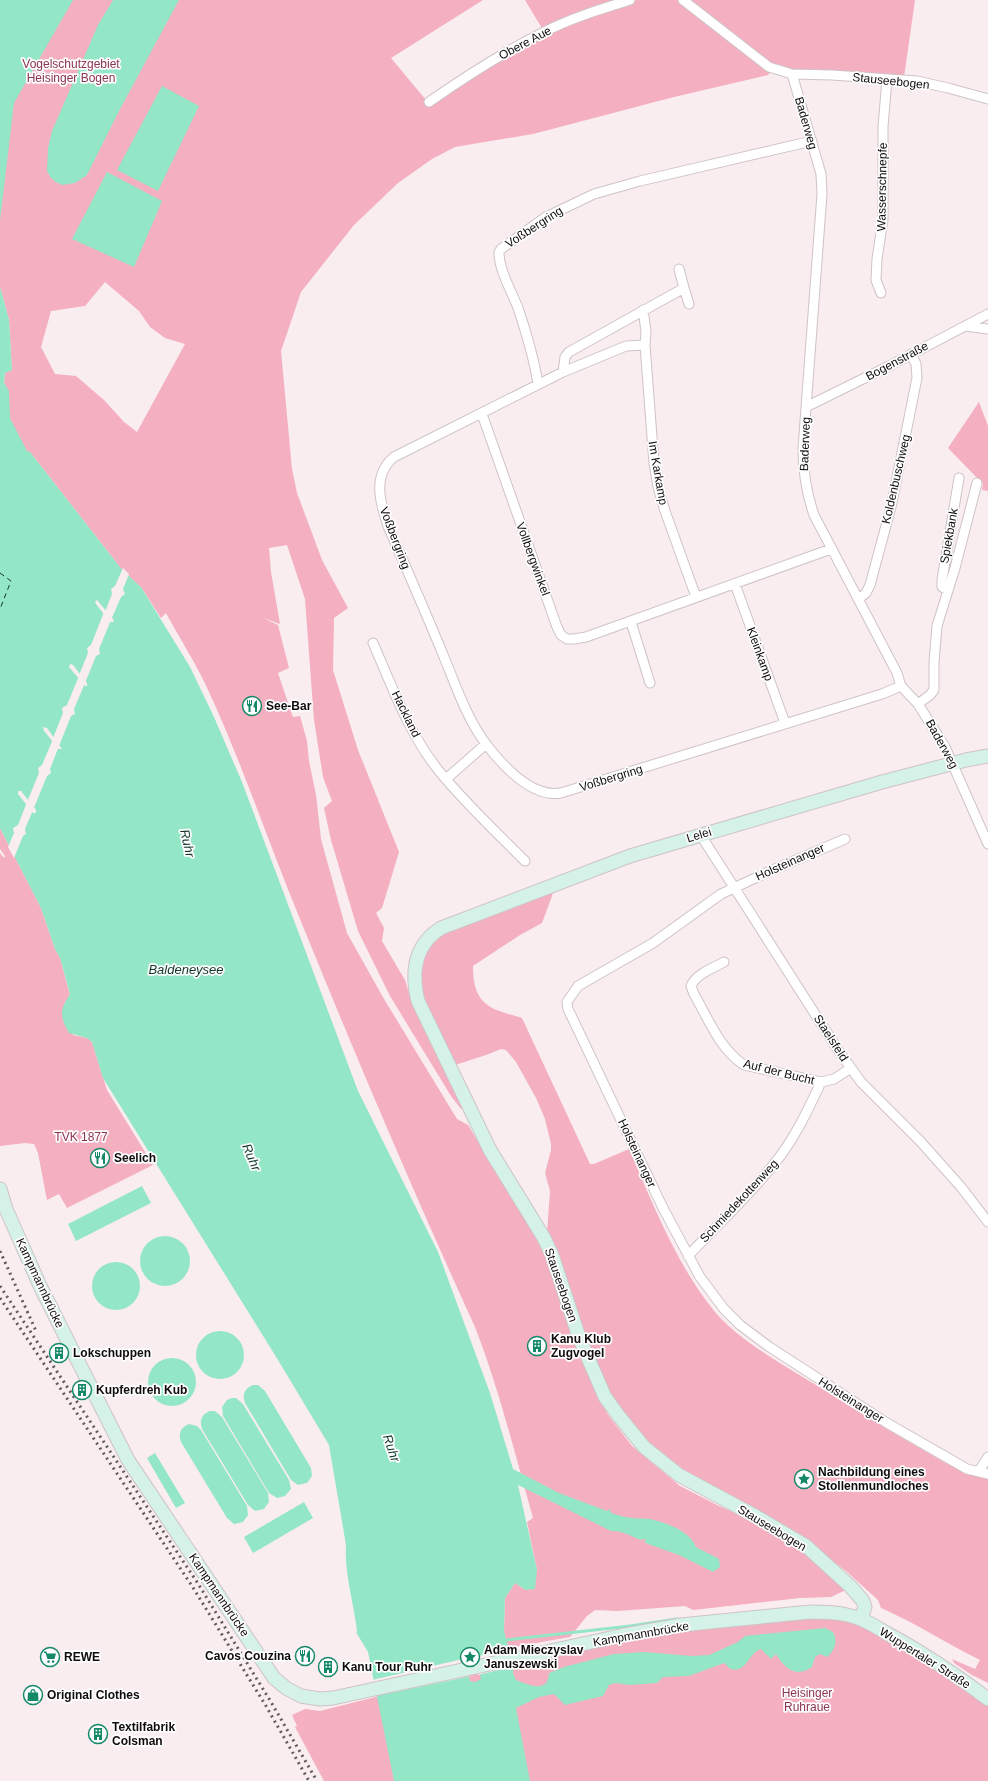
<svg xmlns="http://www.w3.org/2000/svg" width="988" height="1781" font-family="Helvetica,sans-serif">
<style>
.green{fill:#f4afc1;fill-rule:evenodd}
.water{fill:#93e6c6;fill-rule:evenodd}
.pier{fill:#f9edef}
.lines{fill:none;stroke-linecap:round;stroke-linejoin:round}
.stream{stroke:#93e6c6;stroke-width:3}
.ferry{stroke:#12382b;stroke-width:1;stroke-dasharray:5 4;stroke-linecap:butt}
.street-casing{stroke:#cfc3c6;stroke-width:11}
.secondary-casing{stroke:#cfc3c6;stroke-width:15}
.street{stroke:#fff;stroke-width:9}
.secondary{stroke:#d5f2e8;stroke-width:13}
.rail{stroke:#625b5c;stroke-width:3;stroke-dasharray:2 4;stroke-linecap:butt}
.labels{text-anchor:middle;stroke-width:3.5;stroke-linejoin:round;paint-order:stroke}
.street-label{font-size:12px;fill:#100c0d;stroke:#fdfdfd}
.park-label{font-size:12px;fill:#8c3452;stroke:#fdfdfd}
.poi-label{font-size:12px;font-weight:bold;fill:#100c0d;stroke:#fdfdfd;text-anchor:start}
.water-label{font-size:13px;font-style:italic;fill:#12382b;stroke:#fdfdfd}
</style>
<rect width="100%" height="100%" fill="#f9edef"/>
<path class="green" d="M0,0H483L391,58L426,100L507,53L590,15L635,0H680L771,71L768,75L674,97L533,134L455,147L432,159L398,183L354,225L301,292L281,351L292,469L297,493L322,560L348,608L334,618L333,670L358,750L399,852L382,908L376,913L384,928L382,941L405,980L413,1006L463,1108L461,1109L451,1096L390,996L358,931L331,840L324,808L332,801L323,777L314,720L305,599L287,545L269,548L271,572L280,624L263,618L278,625L289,668L278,673L293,717L300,716L307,741L309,761L316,795L321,839L347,933L384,999L457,1119L468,1125L547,1257L594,1389L608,1415L632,1446L680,1486L719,1506L754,1521L798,1547L846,1590L831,1597L800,1598L693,1610L685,1606L618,1611L595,1610L587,1616L570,1637L508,1648L504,1631L505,1598L515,1583L526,1590L537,1570L527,1522L533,1518C515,1454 499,1389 475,1327C414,1194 357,1059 302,924C270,847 244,768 209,692C197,665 180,639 166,613L161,618L141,587L123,571L30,452H27L9,418V392L4,383L5,373L12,370L9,320L0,287ZM105,282L139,311L150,327L165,338L185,344L137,432L124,422L104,400L76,376L55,374L41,347L51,311L85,306Z
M525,0H626L543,30Z
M685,0H915L904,77L795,72L773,67Z
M979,402L988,426V491L982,490L983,484L948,448Z
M0,828L41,908L55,949L60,958L70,995L64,1004L73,1035L87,1038L92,1042L107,1090L153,1165L67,1208L59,1194L47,1200L38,1153L34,1144L25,1143L0,1146V853L4,858L5,856L0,849Z
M554,886L552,896L542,923L520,935L473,966C473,981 475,997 489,1006C495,1011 513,1015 522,1018L590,1164H594L629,1149C653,1204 677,1266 715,1312C739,1341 789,1368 821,1388C853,1409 886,1429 920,1448C942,1461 962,1474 988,1479V1683L972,1675L954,1663L952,1659L975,1669L980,1660C947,1644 916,1623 881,1608L878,1600L847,1572L811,1544L688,1475L663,1457L643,1438L625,1417L607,1389L588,1345L567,1280L558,1253L547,1233L550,1191L545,1173L551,1150V1144L545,1119L536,1098L516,1062L506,1050L501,1049L486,1055L455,1065C444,1040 417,994 420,967C422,954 432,943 442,934Z
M826,1617L859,1620L988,1703V1781H324L295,1727L297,1726L292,1715L305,1709L320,1711L514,1662L683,1629Z"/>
<path class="water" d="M0,0H73L14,103L0,220Z
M113,0H179L119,111L87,175L75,183L62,185L56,182L51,178L47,171L48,148L52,131L98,25Z
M162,86L199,106L158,191L117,170Z
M107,172L162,201L134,267L72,239Z
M0,287L9,320L12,370L5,373L4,383L9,391L10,418L27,451L30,452L123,571L141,587L190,667L214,717L242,782L358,1091L438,1252L490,1393L513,1469L559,1493L607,1511L610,1509L611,1513C616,1514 619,1516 625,1517C633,1519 641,1518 650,1519C665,1522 690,1531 696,1547L719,1559L720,1567L713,1572L679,1555L648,1544L644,1542L646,1540L644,1539L641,1540C631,1536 622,1530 611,1531L518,1485L537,1570L535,1589L526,1590L515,1583L505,1598L504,1631L513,1666V1673L516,1680C529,1685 548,1694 549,1673L564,1667L614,1654L645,1652L691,1656L709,1655L738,1642L745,1636L825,1628L833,1632C838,1641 835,1650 827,1657L820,1654L815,1657L812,1667C796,1678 785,1669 776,1654L771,1659L761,1649C749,1652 746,1674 731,1669C728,1668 726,1664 724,1663L689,1676L663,1677L657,1683L629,1685L616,1683L609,1685L603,1696L565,1705L554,1694L539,1697L516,1708L530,1781H394L368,1652L356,1632L357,1631C354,1604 344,1572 346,1545L329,1445L278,1360L103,1078L92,1042L87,1038L69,1033C60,1017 59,1011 70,994L60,958L55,949L41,908L0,828ZM97,600L113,619L114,622H110L96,604L95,602ZM70,664L73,665L87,683V686H85L69,667ZM43,727L47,728L62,749H59L44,731ZM18,791H21L36,810V813H33L18,794ZM468,1651L475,1652L481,1679L475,1682L470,1681L464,1654Z
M142,1186L151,1203L76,1241L68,1224Z
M140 1261a25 25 0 1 1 50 0a25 25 0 1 1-50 0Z
M92 1286a24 24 0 1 1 48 0a24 24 0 1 1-48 0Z
M196 1355a24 24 0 1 1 48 0a24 24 0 1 1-48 0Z
M148 1382a24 24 0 1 1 48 0a24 24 0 1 1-48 0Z
M253,1385H258L265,1391L311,1468L312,1476L307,1483L298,1485L291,1480L245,1403C242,1394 245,1388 253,1385Z
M232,1398H236L243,1404L289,1480L291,1489L285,1496L277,1498L269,1493L223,1416L222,1407L227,1400Z
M210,1411H215L222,1417L268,1493L269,1502L264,1509L255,1511L248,1505L202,1429C199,1420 202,1414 210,1411Z
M189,1424L197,1426L201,1430L247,1506L248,1515L243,1522L234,1524L227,1518L181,1442C178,1433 181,1427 189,1424Z
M155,1453L185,1503L176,1508L147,1458Z
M304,1502L313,1518L253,1553L244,1537Z"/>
<path class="pier" d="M123,568L129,574L123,589L125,594L121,597L111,620L105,612L112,594L111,589L115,586Z
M104,612L111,620L99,649L100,654L96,656L85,683L79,675L88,653L87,648L91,645Z
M79,676L85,683L74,709L75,714L71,716L59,746L53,738L63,713L62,708L67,705Z
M53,739L59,746L50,769L51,773L47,776L33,810L27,802L39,773L38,768L42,765Z
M27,802L33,810L25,829L26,834L23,836L14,858L8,847L14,833L13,828L18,825Z
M511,1649L515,1666L478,1675L474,1657Z
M467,1658L471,1676L376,1696L372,1680Z"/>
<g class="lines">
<path class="stream" d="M506,1640L630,1626L677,1619"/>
<path class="ferry" d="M0,573L11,581L0,609"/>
<g class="street-casing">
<path id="street" d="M683,0L769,67L792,74L821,174L822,194L803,448C803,472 806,492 814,515L897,673L901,686L918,704L945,747L988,844
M792,74L832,75L917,81L948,88L988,99
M429,102C465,77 503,52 544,32C571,18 601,9 630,0
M684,288L689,304
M881,293L876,280L877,259L883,220V126L887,80
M643,310L646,331L645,345
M965,326L988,329
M563,372L565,357L569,352L684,288L679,269
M538,384C534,359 527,335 519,311C513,293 499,272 499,252L501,249L546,217L594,194L640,181L812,141
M806,407L891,365L988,314
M482,414L557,627L561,635L567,639H574L586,637L831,549
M735,584L785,723
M948,590L942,587V580L959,478
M696,597L665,511L658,487L654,463L645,345L626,346L563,372L394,457C372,475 380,503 388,526C407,570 426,613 444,657C456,686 467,719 486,744C503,766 532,798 561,793L882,694L901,686
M858,599L866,593L870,585L891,507L917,378L916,364L911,354
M631,622L650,683
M373,643C392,686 409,734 439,771C465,803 496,832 525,861
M918,704L930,695L934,690V662L937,626L955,568L977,483
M446,779L486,744
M700,834L838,1050L861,1082L920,1141L961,1187L988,1222
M845,839L768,872L721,894L653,943L578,986L567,1002L568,1009L663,1208L700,1277L724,1309L740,1325L768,1346L887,1423L967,1469L988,1474
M724,962C713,968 696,974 691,986L694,994C709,1020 719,1048 744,1065L821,1082L834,1079L851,1068
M688,1256C717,1225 748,1197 774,1164C794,1140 808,1110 821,1082
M979,1471L988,1457"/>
</g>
<g class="secondary-casing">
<path id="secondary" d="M0,1189L6,1209L41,1288L128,1460L274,1678L286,1688L301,1696L320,1699L333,1698L624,1635L681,1625L810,1612C822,1612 835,1612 847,1615C862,1618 875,1626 888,1634C924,1653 956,1675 988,1699
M861,1619L865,1607L863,1601L851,1587L806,1546L757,1517L679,1475L644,1447L618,1415L605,1397L579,1337L552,1255L544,1238L490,1150L418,1001C411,972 414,945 441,928L630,856L882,782L966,760L988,756"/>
</g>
<use href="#street" class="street"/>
<use href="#secondary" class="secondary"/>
<path class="rail" d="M0,1251L36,1331
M0,1286L197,1582L271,1702L317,1781
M0,1298L192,1586L266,1706L309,1781"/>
</g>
<defs>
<g id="restaurant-ring" transform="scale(1)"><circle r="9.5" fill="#fdfdfd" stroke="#158868" stroke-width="1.5"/><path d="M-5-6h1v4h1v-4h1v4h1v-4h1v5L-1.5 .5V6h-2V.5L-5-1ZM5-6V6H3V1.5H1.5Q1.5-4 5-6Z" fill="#158868"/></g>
<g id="building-ring" transform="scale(1)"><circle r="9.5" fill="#fdfdfd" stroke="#158868" stroke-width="1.5"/><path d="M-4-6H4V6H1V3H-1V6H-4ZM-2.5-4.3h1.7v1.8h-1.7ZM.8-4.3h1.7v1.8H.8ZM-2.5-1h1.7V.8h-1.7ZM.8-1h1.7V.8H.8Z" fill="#158868"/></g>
<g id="sight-ring" transform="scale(1)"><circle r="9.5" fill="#fdfdfd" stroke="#158868" stroke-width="1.5"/><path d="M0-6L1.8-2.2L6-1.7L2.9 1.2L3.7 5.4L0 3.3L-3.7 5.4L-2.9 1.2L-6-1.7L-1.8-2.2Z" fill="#158868"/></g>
<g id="supermarket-ring" transform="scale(1)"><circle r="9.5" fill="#fdfdfd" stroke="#158868" stroke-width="1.5"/><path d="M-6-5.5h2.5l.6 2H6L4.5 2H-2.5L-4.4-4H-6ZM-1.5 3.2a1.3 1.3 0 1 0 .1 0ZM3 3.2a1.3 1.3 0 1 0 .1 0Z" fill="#158868"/></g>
<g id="shop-ring" transform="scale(1)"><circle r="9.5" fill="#fdfdfd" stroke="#158868" stroke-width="1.5"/><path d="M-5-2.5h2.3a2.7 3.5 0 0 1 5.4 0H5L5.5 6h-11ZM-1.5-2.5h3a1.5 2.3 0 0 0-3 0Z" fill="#158868"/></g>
</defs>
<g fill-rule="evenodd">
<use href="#restaurant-ring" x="252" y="706"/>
<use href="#restaurant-ring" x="100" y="1158"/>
<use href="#building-ring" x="537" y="1346"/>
<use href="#building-ring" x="59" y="1353"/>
<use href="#building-ring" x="82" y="1390"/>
<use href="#sight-ring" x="804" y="1479"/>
<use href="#restaurant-ring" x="305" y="1656"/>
<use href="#supermarket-ring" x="50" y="1657"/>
<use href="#sight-ring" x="470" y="1657"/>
<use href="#building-ring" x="328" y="1667"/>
<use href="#shop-ring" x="33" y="1695"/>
<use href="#building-ring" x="98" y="1734"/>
</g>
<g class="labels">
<g class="street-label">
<text transform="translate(525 43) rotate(-28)" y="4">Obere Aue</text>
<text transform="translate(891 81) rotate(6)" y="4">Stauseebogen</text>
<text transform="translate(806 123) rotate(74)" y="4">Baderweg</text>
<text transform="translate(882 187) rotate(-89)" y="4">Wasserschnepfe</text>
<text transform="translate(534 227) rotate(-33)" y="4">Voßbergring</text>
<text transform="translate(897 361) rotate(-28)" y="4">Bogenstraße</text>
<text transform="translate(805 444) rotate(-88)" y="4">Baderweg</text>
<text transform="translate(658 473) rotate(80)" y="4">Im Karkamp</text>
<text transform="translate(896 479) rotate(-77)" y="4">Koldenbuschweg</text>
<text transform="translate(949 536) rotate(-80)" y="4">Spiekbank</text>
<text transform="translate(395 538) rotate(69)" y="4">Voßbergring</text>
<text transform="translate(533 559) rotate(70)" y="4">Vollbergwinkel</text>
<text transform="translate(760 654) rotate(70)" y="4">Kleinkamp</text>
<text transform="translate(406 714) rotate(64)" y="4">Hackland</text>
<text transform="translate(942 744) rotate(61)" y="4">Baderweg</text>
<text transform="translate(611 778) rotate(-17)" y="4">Voßbergring</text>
<text transform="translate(699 835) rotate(-17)" y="4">Lelei</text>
<text transform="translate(790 862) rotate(-24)" y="4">Holsteinanger</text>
<text transform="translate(831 1038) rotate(57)" y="4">Staelsfeld</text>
<text transform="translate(779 1072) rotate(14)" y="4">Auf der Bucht</text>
<text transform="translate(637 1153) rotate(65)" y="4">Holsteinanger</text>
<text transform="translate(739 1201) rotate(-47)" y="4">Schmiedekottenweg</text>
<text transform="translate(40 1283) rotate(65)" y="4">Kampmannbrücke</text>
<text transform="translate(561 1285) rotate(71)" y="4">Stauseebogen</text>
<text transform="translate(851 1400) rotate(32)" y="4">Holsteinanger</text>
<text transform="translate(772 1528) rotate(31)" y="4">Stauseebogen</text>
<text transform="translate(219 1595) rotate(56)" y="4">Kampmannbrücke</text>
<text transform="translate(641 1634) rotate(-10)" y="4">Kampmannbrücke</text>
<text transform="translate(925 1658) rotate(32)" y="4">Wuppertaler Straße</text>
</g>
<g class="park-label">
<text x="71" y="68">Vogelschutzgebiet<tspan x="71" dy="14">Heisinger Bogen</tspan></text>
<text x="81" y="1141">TVK 1877</text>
<text x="807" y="1697">Heisinger<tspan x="807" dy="14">Ruhraue</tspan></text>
</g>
<g class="poi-label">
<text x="266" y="710">See-Bar</text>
<text x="114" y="1162">Seelich</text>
<text x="551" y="1343">Kanu Klub<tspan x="551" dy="14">Zugvogel</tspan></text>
<text x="73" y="1357">Lokschuppen</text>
<text x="96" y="1394">Kupferdreh Kub</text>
<text x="818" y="1476">Nachbildung eines<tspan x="818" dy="14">Stollenmundloches</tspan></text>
<text x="484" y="1654">Adam Mieczyslav<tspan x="484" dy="14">Januszewski</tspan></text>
<text x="291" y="1660" text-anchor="end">Cavos Couzina</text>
<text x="64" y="1661">REWE</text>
<text x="342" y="1671">Kanu Tour Ruhr</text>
<text x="47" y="1699">Original Clothes</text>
<text x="112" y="1731">Textilfabrik<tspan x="112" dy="14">Colsman</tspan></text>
</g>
<g class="water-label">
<text transform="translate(188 843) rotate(77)" y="5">Ruhr</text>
<text x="186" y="974">Baldeneysee</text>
<text transform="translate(252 1157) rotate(67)" y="5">Ruhr</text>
<text transform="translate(392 1448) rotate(71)" y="5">Ruhr</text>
</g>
</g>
</svg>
